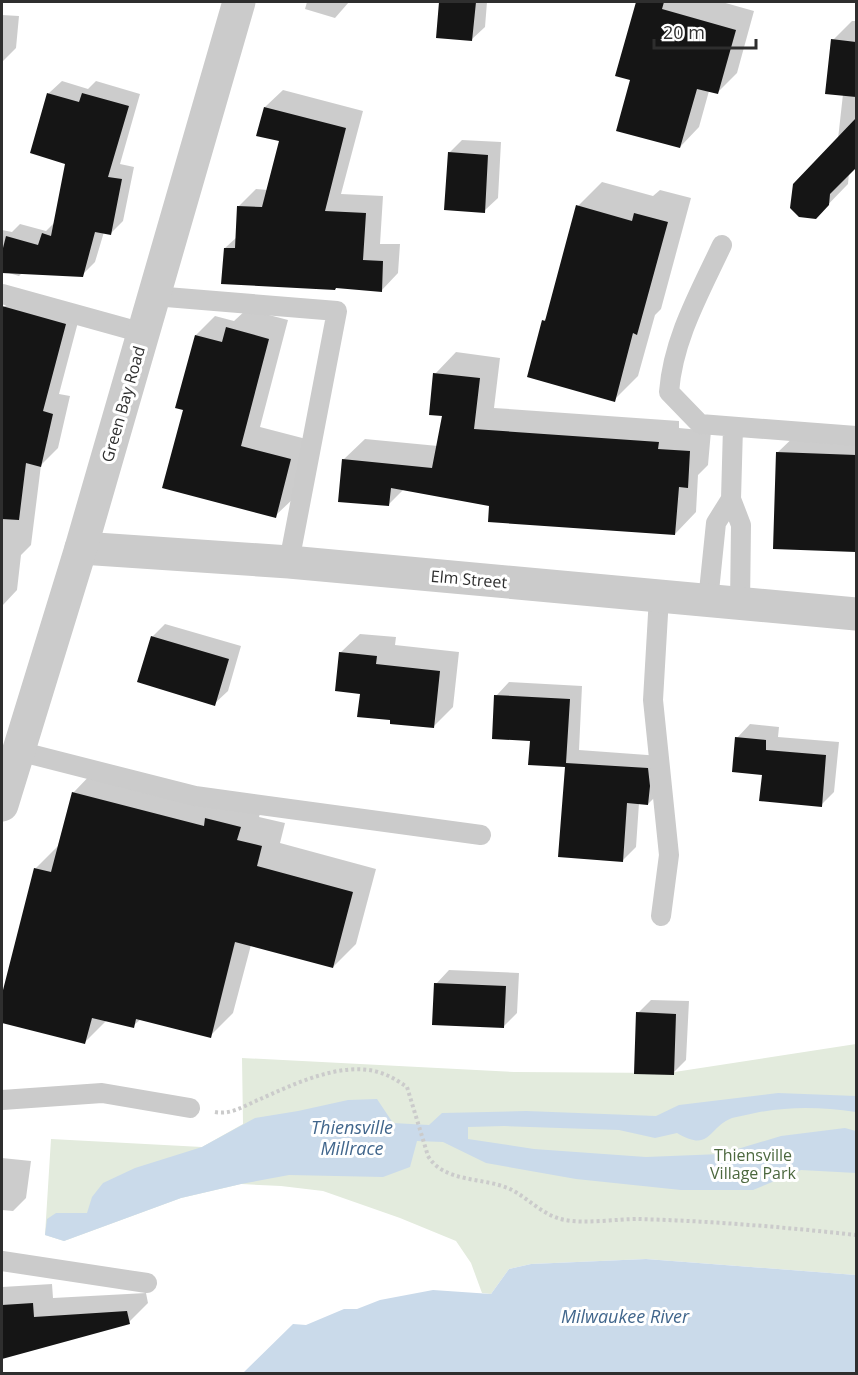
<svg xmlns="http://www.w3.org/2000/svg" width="858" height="1375" font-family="'Open Sans',sans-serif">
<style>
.green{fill:#e3ebdd}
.water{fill:#cadaea}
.shadow{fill:#0003}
.building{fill:#151515}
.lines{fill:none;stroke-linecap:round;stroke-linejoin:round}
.path{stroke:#cbcbcb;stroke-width:4;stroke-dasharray:3 3;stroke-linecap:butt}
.service{stroke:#cbcbcb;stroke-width:20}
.minor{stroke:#cbcbcb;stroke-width:33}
.tertiary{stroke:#cbcbcb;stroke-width:33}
.labels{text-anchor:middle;stroke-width:6;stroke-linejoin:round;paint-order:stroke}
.street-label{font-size:16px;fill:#2e2e2e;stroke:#fff}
.park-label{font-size:16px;fill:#4c683e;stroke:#fff}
.water-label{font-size:18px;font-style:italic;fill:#41668c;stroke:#fff}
</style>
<rect width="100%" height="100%" fill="#fff"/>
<path class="green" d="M856,1044V1275L646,1259L531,1264L509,1269L491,1294L482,1293L471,1263L456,1241L400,1218L323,1191L281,1186L241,1184L181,1198L64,1241L45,1235L51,1139L202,1147L243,1124L242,1058L514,1072L668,1073Z"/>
<path class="water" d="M778,1093L856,1096V1112C821,1107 790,1106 755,1113C748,1115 739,1116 732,1118C707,1128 711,1153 677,1133L655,1138L619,1130L504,1126L468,1127V1139L534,1149L646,1157L721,1154L781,1136L845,1128L856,1131V1173L801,1170L753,1190H681L576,1179L486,1163L443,1142L417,1141L410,1167L383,1177L289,1175L241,1184L181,1198L64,1241L45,1235L47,1219L56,1213H87L92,1197L103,1183L135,1168L202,1147L255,1118L298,1111L348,1100L377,1099L393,1123L429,1125L442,1113L526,1111L656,1116L679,1105Z
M646,1259L856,1275V1373H243L293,1324L306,1325L344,1309H357L380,1300L433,1290L491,1294L509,1269L531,1264Z"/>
<path class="shadow" d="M307,2H349L335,18L305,9Z
M441,2H487L485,27L471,40L437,36Z
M638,2H722L754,11L737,73L717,93L709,91L699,127L680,147L631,79L617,75Z
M2,15L19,16L16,48L2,62Z
M852,21H856V166L849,173L848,184L816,217L838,139L843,94L833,40Z
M62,81L88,89L96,81L140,94L120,164L134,167L123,221L110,234L104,232L95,262L82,275L23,272L19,276L2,271V230L12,232L20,224L46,231L55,222L67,162L32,152L49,93Z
M283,90L363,111L341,194L383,196L380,244H400L398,273L381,291L225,248L237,237L238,207L256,189L268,190L281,140L265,107Z
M462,140L501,142L498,198L484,211L449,153Z
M602,182L653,196L660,190L691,198L661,309L655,315L638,376L614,400L543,321L548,317L578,206Z
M22,290L82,307L59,394L70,396L58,448L41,465L31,545L21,555L17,590L2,606V317L4,307Z
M247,309L288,320L260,427L310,440L295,497L275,516L185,408L196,335L215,316L234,321Z
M456,352L500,358L494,408L679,421V428L711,431L708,465L698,475L696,512L675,534L491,505L404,489L389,504L343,460L365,439L438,446L443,415L435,374Z
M802,429L856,430V551L774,547L777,453Z
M165,624L241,646L228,691L214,704L152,637Z
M360,634L396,637L395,645L459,652L453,707L433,727L392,719L361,692L340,653Z
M509,682L582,686L579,750L661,756V791L648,804L639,803L636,847L622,861L567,765L531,740L496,696Z
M750,724L779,727L778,737L839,742L834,792L821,805L737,738Z
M96,769L263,804L259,817L285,823L280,843L376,869L356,944L333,967L251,945L233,1013L210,1036L141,1019L133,1026L107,1020L85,1042L2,1021V1000L35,869L58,846L73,793Z
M449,970L519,973L517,1013L504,1026L436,984Z
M651,1000L689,1001L686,1060L673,1073L638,1013Z
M2,1158L31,1161L26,1198L13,1211L2,1210Z
M52,1284L53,1298L146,1293L148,1303L129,1322L2,1357V1287Z"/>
<path class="building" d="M439,2H476L472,41L436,38Z
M636,2H664L662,9L736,30L718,94L697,89L680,148L616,131L630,80L615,76Z
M831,39L856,42V97L825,94Z
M47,93L79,102L82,93L129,106L108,177L122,179L111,235L95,232L83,277L2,273V252L6,236L38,245L42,233L51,236L65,164L30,153Z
M264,107L346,128L325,211L366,213L363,260L383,261L382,292L336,288L335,290L221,284L224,248H235L237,206L262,207L279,141L256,136Z
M856,118V168L830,194L829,205L816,219L799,217L790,208L793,184Z
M448,152L488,155L485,213L444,210Z
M576,205L632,221L634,213L668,222L637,335L633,333L615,402L527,377L542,320L545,321Z
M2,306L66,324L43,411L53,414L41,467L26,463L19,520L2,519Z
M226,327L269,339L241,446L291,459L276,518L162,488L183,410L175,408L195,335L222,342Z
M433,373L480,378L474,429L659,442L658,449L690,451L688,488L679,487L675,535L488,522L489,506L391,488L389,506L338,502L342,459L432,468L442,416L429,415Z
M776,452L856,455V552L773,549Z
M151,636L229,659L215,706L137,682Z
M339,652L377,656L376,664L440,671L434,728L390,724V720L357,717L360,694L335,691Z
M494,695L570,699L566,763L648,768L650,786L648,805L627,803L623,862L558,857L565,767L528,765L530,741L492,739Z
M735,737L766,740V750L826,755L822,807L759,801L762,775L732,772Z
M72,792L204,826L205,818L241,827L237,840L262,846L257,866L353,892L333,968L235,942L211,1038L136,1019L134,1028L92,1018L85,1044L2,1023V994L34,868L51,872Z
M434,983L506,986L504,1028L432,1025Z
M636,1012L676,1014L674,1075L634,1074Z
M33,1303L34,1317L127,1311L130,1324L2,1359V1305Z"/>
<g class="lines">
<path class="path" d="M215,1112C231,1115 244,1106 258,1100C292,1085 341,1061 378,1072C389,1075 398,1081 407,1087L428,1156C444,1183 484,1177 510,1189C530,1199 543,1216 565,1220C585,1224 617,1219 638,1219C711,1221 784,1227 856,1235"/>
<path class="service" d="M722,245C700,292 673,339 669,392L700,424L856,436
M2,294L143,333
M154,296L337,311L289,562
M733,427L731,499L741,525L740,604
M659,597L653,700L669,855L661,916
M708,601L716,523L731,499
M18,751L195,796L481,835
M2,1100L102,1093L190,1108
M2,1261L147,1283"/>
<path class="minor" d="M81,548L289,562L856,614"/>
<path class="tertiary" d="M2,805L81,548L239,2"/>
</g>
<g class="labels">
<g class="street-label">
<text transform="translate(123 404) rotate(-74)" y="6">Green Bay Road</text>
<text transform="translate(469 579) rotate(5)" y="6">Elm Street</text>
</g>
<g class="park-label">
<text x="753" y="1161">Thiensville<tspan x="753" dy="18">Village Park</tspan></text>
</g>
<g class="water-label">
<text x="352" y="1134">Thiensville<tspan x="352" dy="21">Millrace</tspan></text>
<text x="625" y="1323">Milwaukee River</text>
</g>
</g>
<rect width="858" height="1375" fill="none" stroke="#2e2e2e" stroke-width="6"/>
<path d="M654 39v9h102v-9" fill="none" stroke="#2e2e2e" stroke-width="3"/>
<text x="663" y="39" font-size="18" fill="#2e2e2e" stroke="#ffffff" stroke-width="4.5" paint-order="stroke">20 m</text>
</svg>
